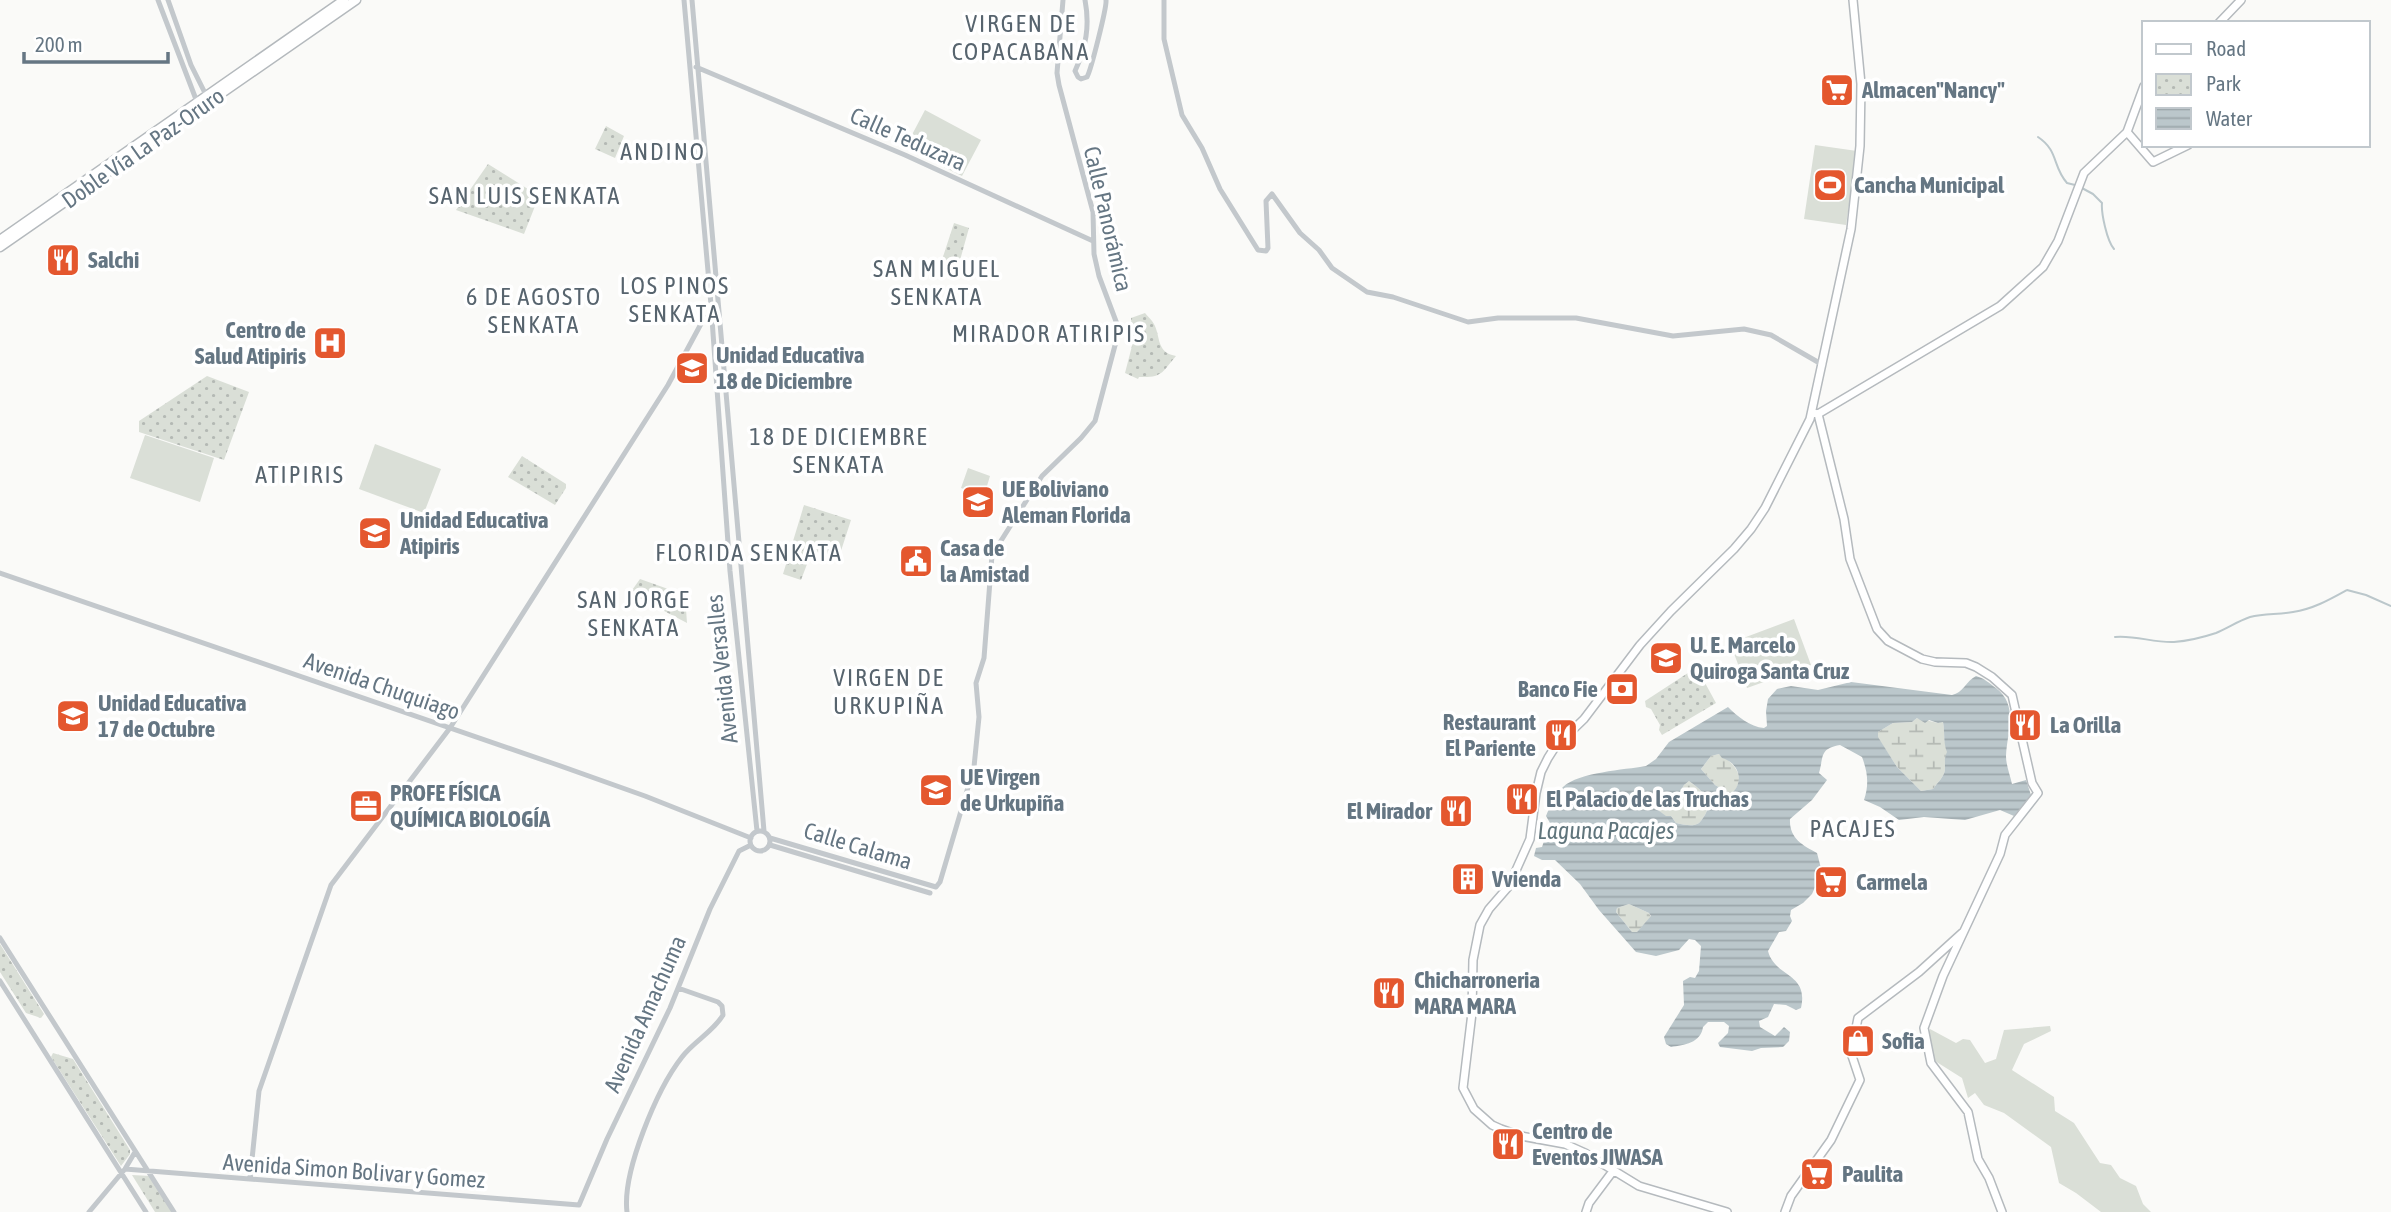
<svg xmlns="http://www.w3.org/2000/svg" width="2391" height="1212" font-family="'Asap Condensed',sans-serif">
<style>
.grass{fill:#dadfd7}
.wetland{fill:url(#wetland-marsh)}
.park{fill:url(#park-dots)}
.water{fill:url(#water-rules);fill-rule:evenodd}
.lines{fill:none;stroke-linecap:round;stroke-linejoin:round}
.stream{stroke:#bbc7cb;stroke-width:2}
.major-casing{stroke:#b5babe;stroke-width:10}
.highway-casing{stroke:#b4b9bd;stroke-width:11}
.minor{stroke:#c3c8cc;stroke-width:5}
.major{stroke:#fff;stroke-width:7}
.highway{stroke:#fff;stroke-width:8}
.labels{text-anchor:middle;stroke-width:7;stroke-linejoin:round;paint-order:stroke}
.poi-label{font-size:23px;font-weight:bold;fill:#657683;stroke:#fff;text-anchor:start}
.street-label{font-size:23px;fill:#657683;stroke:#fff}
.neighbourhood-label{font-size:24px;letter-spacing:2px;fill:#57646e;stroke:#fff}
.water-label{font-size:24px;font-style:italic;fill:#60757c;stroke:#fff}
</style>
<defs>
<pattern id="wetland-marsh" width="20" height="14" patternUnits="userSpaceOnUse" patternTransform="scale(1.75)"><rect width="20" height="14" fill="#dadfd7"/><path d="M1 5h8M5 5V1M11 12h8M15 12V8" fill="none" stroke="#b4b9b4"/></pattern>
<pattern id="park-dots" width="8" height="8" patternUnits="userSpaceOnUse" patternTransform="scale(1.75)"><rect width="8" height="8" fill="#dadfd7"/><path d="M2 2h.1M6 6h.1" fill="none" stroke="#b4b9b4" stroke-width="1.8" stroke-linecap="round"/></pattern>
<pattern id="water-rules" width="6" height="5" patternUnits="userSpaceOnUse" patternTransform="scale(1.75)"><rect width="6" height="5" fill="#bbc7cb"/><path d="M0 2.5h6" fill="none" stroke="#9ca6aa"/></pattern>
</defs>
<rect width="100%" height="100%" fill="#fafaf8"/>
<path class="grass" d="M925,110L981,140L962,176L905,148Z
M1815,145L1857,151L1846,225L1804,219Z
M145,435L214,458L200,502L130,478Z
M375,444L441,469L424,513L359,489Z
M968,468L990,476L984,496L961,488Z
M1794,619L1811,665L1747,688L1730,643Z
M2050,1026L2051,1031L2024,1044L2012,1070L2054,1097L2055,1111L2074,1123L2100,1163L2111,1165L2120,1178L2136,1186L2143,1204L2151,1212H2101L2076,1193L2059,1183L2051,1147L2004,1113L1984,1105L1975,1093L1968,1098L1962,1078L1935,1061L1928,1035L1930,1029L1956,1043L1963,1039L1970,1040L1985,1063L1996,1059L2004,1030Z"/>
<path class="wetland" d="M1917,718L1938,723L1943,721C1945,731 1943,743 1948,752C1944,759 1945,761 1945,769C1945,776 1937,783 1933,789L1921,791L1897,767L1878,738V732L1893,723L1912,722Z
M1719,754C1735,763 1748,779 1731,794L1715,785L1701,769L1711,756Z
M1689,781C1703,791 1715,802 1703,818C1700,822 1699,824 1694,825C1689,826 1681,824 1676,823L1671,816L1666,817L1658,810L1667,802L1676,800L1684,785Z
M1629,904L1649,913L1651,917L1637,932H1632L1616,912L1617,908Z"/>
<path class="park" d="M606,126L624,136L615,158L595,149Z
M488,164L539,196L524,234L456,210Z
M954,223L969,228L957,271L940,266Z
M1145,313C1147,316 1150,318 1152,321C1162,334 1154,352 1176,356C1162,372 1163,378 1139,377L1138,379L1125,373L1133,342L1131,318Z
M207,376L249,392L224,460L139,432V421Z
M522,456L566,484V488L555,505L508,477Z
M804,505L851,520L839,557L812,551L801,580L783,574Z
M640,579L685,595L687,623L630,593Z
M1694,669L1698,670L1716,703L1662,735L1659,730L1660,725L1651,709L1646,707L1645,701Z
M0,944L44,1014L41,1018L26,1013L0,972Z
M53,1053L73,1059L130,1150V1154L121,1166L51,1057Z
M132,1175L151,1176L174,1212H155Z"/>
<path class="water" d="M1976,676C1984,678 1989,683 1996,688C2019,706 2007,731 2006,756C2006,765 2010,775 2012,784L2026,780L2031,795L2014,816L2000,810L1965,820L1924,817L1899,820L1880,807L1864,800C1869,785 1868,773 1862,757L1840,745C1819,749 1824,756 1819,773L1827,780L1812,800L1790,819C1789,838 1802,845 1817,853L1822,872L1812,894L1803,903L1791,910L1790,916L1792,921L1786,931L1779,932L1768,951C1775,978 1809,972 1801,1008L1796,1010L1786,1005L1774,1004L1768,1017L1759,1021L1760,1027L1775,1036L1784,1027L1790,1032L1789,1041L1783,1047L1761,1048L1752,1051L1720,1047L1718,1043L1728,1033L1729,1026L1724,1022H1708L1703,1027C1701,1043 1684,1045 1671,1047L1666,1044L1664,1037L1684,1005L1683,981L1690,977L1695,978L1699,971L1701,946L1695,940L1689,939L1679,950L1656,956L1636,952L1599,910L1580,884L1555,860H1542L1534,856L1536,848L1542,847L1550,823L1546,816C1550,806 1555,795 1563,787C1579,772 1624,770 1646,766L1656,759L1669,742L1728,707C1737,716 1750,727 1764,728L1767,726L1766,711L1768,699L1777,689L1791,686L1818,690L1851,682L1952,695C1963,693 1966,681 1976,676ZM1917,718L1925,723L1929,720L1938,723L1943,722C1945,731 1943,743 1947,752C1944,759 1945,761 1945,769C1945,776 1937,783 1933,789L1921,791L1897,767L1878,737V732L1893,723L1912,722ZM1719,754L1722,758C1739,763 1745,782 1731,794L1715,785L1701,769L1711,756ZM1689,781C1703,791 1715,802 1703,818C1700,822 1699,824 1694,825C1689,826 1681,824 1676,823L1671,816H1666L1658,810L1667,802L1676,800L1684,785ZM1629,904L1649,913L1651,916L1637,932H1632L1616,912L1617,908Z"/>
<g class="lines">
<path class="stream" d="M2038,137C2059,151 2052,166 2067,183L2075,185
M2080,187L2093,194L2102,203C2101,213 2107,241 2114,249
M2115,637C2135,635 2154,643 2174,642C2187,641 2204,637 2216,633C2228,628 2238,621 2250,617C2265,613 2278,615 2293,612C2313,609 2329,600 2347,590L2366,595L2391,606"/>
<g class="major-casing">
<path id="major" d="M2219,23L2241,0
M2127,132L2153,162L2188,145
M1813,413L1818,414L2000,306L2043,267L2058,241L2084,173L2127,132L2144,86
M1818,414L1844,519L1850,559L1877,629L1888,641L1922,659L1935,662L1966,663L1976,667L1992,677L2012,695L2032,783L2038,793L2005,835L2000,854L1943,976L1924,1028L1931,1063L1968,1112L1978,1159L1989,1178L2002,1212
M1586,1212L1589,1203L1613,1171
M1727,1212L1639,1186L1585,1153L1565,1144L1521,1136L1501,1129L1492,1125L1474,1109L1463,1088L1472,1013L1473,960L1480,925L1489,909L1509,886L1530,839L1536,793L1541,772L1548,758L1555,747L1584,719L1640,645L1671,611L1734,549L1751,529L1765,508L1810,419L1851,229L1860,146L1861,84L1853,0
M1785,1212L1791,1196L1831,1140L1860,1080L1851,1053L1858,1018L1919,972L1962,933"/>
</g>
<g class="highway-casing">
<path id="highway" d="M0,240L344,0
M0,247L356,0"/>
</g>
<path class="minor" d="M158,0L197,102
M168,0L191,65L208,99
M684,0L711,305L730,571L757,831
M692,0L764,831
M1085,0C1090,26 1086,47 1075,71L1078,77L1081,79L1087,77C1091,70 1107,7 1106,0
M1164,0V39L1182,115L1202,148L1220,189L1258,250L1266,251L1268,248L1266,201L1272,194L1300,233L1319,250L1332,268L1367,292L1393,297L1468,322L1498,318H1576L1673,336L1744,329L1771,335L1823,365
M696,67L905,155L1093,241
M702,317L713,319
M0,573L552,763L645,796L751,838
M750 841a10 10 0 1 1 20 0a10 10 0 1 1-20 0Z
M770,838L936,887L940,882L974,767L979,717L976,683L984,658L992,555L1042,476L1081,438L1095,421L1118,334L1117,324L1099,276L1094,254L1093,212L1059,85L1057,73L1063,0
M770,845L930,893
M0,938L174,1212
M0,981L146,1212
M125,1169L579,1205L607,1139L670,1008L710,909L739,851L751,845
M250,1179L259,1091L331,885L450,728L668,385L702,322
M89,1212L125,1169L135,1152
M627,1212C622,1172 657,1089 682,1057C693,1042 714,1031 723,1015L722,1006L718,1002L678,988"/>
<use href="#major" class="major"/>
<use href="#highway" class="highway"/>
</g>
<defs>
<g id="supermarket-square" transform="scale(1.75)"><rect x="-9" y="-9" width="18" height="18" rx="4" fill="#e4572e" stroke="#fff"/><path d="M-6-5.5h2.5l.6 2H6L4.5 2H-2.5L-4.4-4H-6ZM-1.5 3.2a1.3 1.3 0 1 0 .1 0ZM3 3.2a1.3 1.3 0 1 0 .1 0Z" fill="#fff"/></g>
<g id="stadium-square" transform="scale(1.75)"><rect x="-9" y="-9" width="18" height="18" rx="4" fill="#e4572e" stroke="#fff"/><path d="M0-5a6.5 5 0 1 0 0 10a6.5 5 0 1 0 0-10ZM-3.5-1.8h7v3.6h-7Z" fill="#fff"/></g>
<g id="restaurant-square" transform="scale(1.75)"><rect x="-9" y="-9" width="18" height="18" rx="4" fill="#e4572e" stroke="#fff"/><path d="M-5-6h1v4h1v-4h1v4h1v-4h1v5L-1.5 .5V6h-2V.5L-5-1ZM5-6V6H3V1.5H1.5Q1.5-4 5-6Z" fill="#fff"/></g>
<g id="hospital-square" transform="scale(1.75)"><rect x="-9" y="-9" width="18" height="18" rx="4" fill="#e4572e" stroke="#fff"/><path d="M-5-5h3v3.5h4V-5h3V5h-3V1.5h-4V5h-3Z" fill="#fff"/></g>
<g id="school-square" transform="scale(1.75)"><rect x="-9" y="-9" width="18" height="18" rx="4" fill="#e4572e" stroke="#fff"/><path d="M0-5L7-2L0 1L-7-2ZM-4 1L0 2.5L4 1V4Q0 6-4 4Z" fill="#fff"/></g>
<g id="civic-square" transform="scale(1.75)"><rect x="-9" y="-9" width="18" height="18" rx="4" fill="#e4572e" stroke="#fff"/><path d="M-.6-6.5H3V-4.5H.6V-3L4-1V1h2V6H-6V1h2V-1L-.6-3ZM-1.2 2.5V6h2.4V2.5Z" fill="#fff"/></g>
<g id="bank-square" transform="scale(1.75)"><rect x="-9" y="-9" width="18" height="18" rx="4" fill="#e4572e" stroke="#fff"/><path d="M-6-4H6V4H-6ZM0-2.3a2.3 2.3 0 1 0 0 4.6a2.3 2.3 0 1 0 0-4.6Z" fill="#fff"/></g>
<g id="office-square" transform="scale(1.75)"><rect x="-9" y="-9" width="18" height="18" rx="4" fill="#e4572e" stroke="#fff"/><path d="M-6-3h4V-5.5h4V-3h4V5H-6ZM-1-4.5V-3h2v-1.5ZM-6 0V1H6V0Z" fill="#fff"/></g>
<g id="building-square" transform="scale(1.75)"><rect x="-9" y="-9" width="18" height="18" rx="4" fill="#e4572e" stroke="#fff"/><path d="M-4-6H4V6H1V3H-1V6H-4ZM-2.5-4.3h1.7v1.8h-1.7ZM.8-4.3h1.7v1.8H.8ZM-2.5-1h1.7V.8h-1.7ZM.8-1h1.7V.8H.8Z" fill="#fff"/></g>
<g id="shop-square" transform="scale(1.75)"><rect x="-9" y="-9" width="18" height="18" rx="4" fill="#e4572e" stroke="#fff"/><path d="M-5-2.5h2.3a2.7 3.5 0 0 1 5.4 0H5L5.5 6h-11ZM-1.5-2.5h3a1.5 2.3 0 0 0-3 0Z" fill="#fff"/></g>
</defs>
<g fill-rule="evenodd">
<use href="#supermarket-square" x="1837" y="90"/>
<use href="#stadium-square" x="1830" y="185"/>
<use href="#restaurant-square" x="63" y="260"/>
<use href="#hospital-square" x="330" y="343"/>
<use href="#school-square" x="692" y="368"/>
<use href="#school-square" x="978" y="502"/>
<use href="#school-square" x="375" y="533"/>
<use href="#civic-square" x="916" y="561"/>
<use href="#school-square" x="1666" y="658"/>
<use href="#bank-square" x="1622" y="689"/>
<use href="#school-square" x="73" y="716"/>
<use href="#restaurant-square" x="2025" y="725"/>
<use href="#restaurant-square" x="1561" y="735"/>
<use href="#school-square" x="936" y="790"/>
<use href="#restaurant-square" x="1522" y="799"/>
<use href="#office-square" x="366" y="806"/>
<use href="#restaurant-square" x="1456" y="811"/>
<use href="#building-square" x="1468" y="879"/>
<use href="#supermarket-square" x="1831" y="882"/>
<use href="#restaurant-square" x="1389" y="993"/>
<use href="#shop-square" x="1858" y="1041"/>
<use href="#restaurant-square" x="1508" y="1144"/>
<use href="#supermarket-square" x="1817" y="1174"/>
</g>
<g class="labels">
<g class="poi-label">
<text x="1862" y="98">Almacen"Nancy"</text>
<text x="1854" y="193">Cancha Municipal</text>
<text x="88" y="268">Salchi</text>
<text x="306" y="338" text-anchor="end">Centro de<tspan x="306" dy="26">Salud Atipiris</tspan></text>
<text x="716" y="363">Unidad Educativa<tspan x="716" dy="26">18 de Diciembre</tspan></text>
<text x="1002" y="497">UE Boliviano<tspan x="1002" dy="26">Aleman Florida</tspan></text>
<text x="400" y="528">Unidad Educativa<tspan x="400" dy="26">Atipiris</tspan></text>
<text x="940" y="556">Casa de<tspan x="940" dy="26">la Amistad</tspan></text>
<text x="1690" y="653">U. E. Marcelo<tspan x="1690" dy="26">Quiroga Santa Cruz</tspan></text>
<text x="1598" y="697" text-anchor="end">Banco Fie</text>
<text x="98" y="711">Unidad Educativa<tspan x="98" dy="26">17 de Octubre</tspan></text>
<text x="1536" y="730" text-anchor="end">Restaurant<tspan x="1536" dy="26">El Pariente</tspan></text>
<text x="2050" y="733">La Orilla</text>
<text x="960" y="785">UE Virgen<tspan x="960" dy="26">de Urkupiña</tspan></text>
<text x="390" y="801">PROFE FÍSICA<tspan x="390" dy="26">QUÍMICA BIOLOGÍA</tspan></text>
<text x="1546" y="807">El Palacio de las Truchas</text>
<text x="1432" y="819" text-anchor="end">El Mirador</text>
<text x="1492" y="887">Vvienda</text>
<text x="1856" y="890">Carmela</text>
<text x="1414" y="988">Chicharroneria<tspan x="1414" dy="26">MARA MARA</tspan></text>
<text x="1882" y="1049">Sofia</text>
<text x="1532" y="1139">Centro de<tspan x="1532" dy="26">Eventos JIWASA</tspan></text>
<text x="1842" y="1182">Paulita</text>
</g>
<g class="street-label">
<text transform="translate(908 139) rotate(24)" y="8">Calle Teduzara</text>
<text transform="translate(143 148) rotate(-35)" y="8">Doble Vía La Paz-Oruro</text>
<text transform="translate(1108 219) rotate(77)" y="8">Calle Panorámica</text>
<text transform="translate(722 669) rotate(-96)" y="8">Avenida Versalles</text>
<text transform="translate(382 686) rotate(19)" y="8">Avenida Chuquiago</text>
<text transform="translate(858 846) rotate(17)" y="8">Calle Calama</text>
<text transform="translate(645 1014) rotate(-66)" y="8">Avenida Amachuma</text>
<text transform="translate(354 1171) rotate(4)" y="8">Avenida Simon Bolivar y Gomez</text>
</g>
<g class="neighbourhood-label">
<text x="1021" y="32">VIRGEN DE<tspan x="1021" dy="28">COPACABANA</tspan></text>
<text x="663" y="160">ANDINO</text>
<text x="525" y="204">SAN LUIS SENKATA</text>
<text x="937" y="277">SAN MIGUEL<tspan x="937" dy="28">SENKATA</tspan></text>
<text x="675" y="294">LOS PINOS<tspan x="675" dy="28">SENKATA</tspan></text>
<text x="534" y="305">6 DE AGOSTO<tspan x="534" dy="28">SENKATA</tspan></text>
<text x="1049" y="342">MIRADOR ATIRIPIS</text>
<text x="839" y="445">18 DE DICIEMBRE<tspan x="839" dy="28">SENKATA</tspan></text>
<text x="300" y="483">ATIPIRIS</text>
<text x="749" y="561">FLORIDA SENKATA</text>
<text x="634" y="608">SAN JORGE<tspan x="634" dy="28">SENKATA</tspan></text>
<text x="889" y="686">VIRGEN DE<tspan x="889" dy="28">URKUPIÑA</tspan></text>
<text x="1853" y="837">PACAJES</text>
</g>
<g class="water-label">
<text x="1606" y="839">Laguna Pacajes</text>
</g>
</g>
<rect x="2142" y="21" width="228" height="126" fill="#ffffff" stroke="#c1c8cd" stroke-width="2"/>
<rect x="2156" y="44" width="35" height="10" fill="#ffffff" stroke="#c1c8cd" stroke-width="2"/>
<text x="2206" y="56" font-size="21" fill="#657683">Road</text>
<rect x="2156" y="74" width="35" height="21" fill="url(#park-dots)" stroke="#c1c8cd" stroke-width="2"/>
<text x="2206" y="91" font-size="21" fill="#657683">Park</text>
<rect x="2156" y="108" width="35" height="21" fill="url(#water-rules)" stroke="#c1c8cd" stroke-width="2"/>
<text x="2206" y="126" font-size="21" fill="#657683">Water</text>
<path d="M24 52v10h144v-10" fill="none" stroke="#657683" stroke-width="3.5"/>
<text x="35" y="52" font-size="21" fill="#657683" stroke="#ffffff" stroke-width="5" paint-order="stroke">200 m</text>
</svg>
